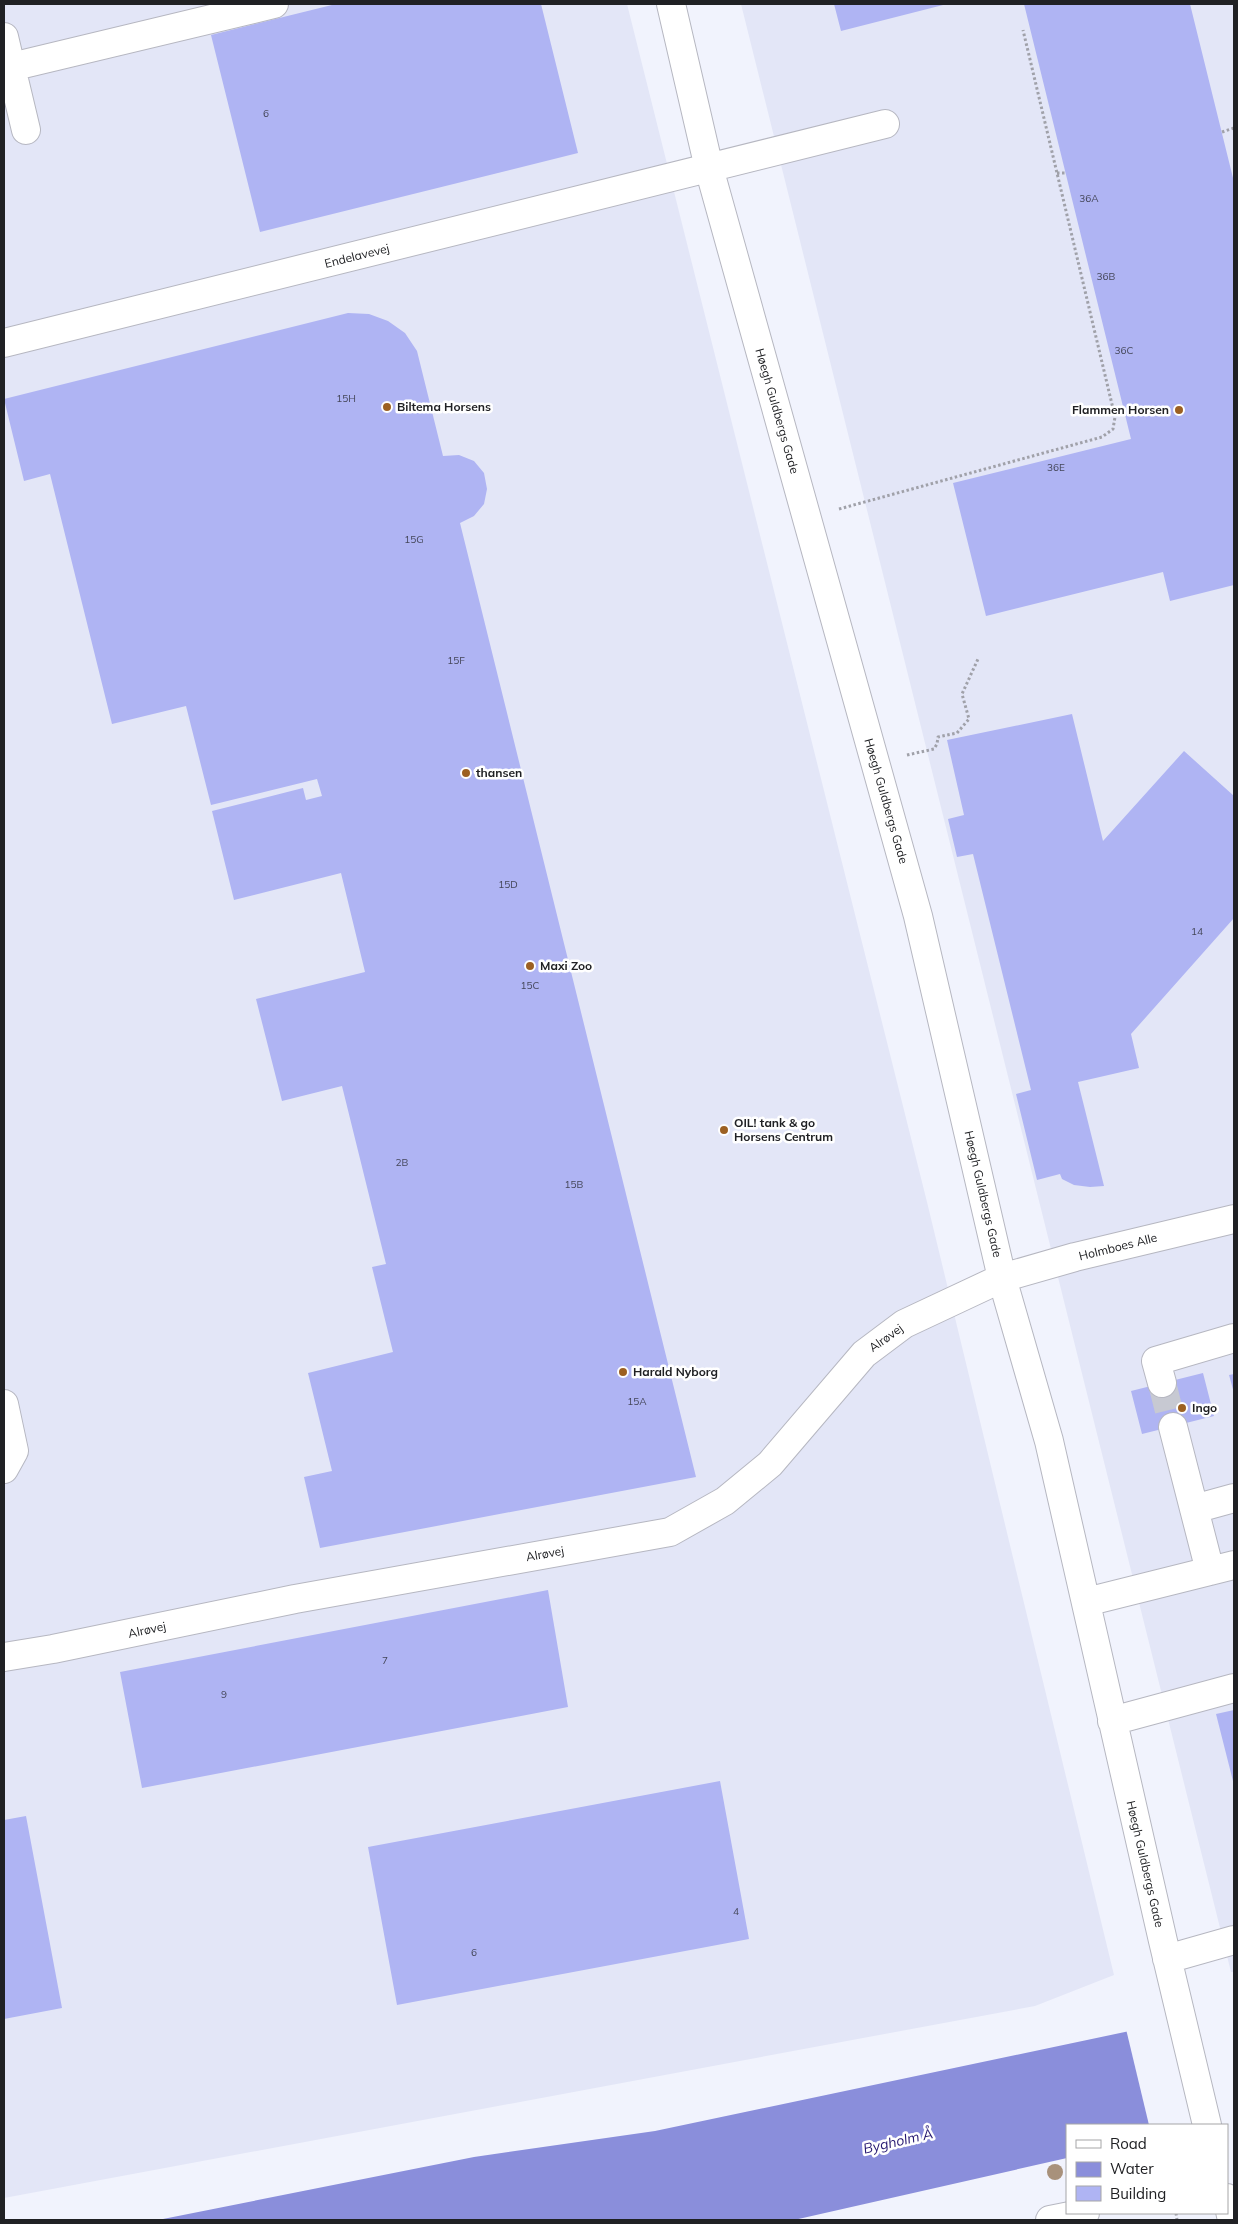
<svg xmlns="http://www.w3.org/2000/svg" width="1238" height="2224" font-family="Mulish,sans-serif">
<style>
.built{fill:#e3e6f7}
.water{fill:#8a8edb}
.pier{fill:#f1f3fd}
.building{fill:#afb4f3}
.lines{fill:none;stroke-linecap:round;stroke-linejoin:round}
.minor-tunnel{stroke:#c7c9d2;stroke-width:28;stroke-dasharray:28 14;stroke-linecap:butt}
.minor-casing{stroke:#b6b7c1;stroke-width:30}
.path{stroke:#a0a1a9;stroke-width:3;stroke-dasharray:2.5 2.5;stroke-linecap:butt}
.minor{stroke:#fff;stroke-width:28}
.tree{fill:#a8917b}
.poi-dot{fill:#9c6022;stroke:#fff;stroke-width:2}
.labels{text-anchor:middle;stroke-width:5;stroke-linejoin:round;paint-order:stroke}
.number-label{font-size:10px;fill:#444658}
.street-label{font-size:12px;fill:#202124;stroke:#fff}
.poi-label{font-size:12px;font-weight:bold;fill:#202124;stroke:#fff;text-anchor:start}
.water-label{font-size:14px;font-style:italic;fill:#251770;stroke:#fff}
</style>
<rect width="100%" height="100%" fill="#f1f3fd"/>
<path class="built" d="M4,4H627L927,1202L1114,1975L1035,2006L4,2198Z
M741,4H1234V1972H1231Z"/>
<path class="water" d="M1234,2009L1210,2125H1067V2158L794,2220H158L474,2157L655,2131Z"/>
<path class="pier" d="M1234,2006V2122L1221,2125H1149L1126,2029Z"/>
<path class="building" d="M336,4H541L578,153L260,232L211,35Z
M834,4H947L841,31Z
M1024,4H1190L1234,182V585L1170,601L1163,572L986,616L953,483L1131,439Z
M348,313L369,314L388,321L405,333L417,351L443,456L459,455L474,461L484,473L487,489L484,504L474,516L460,523L696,1477L320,1548L304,1477L332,1471L308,1373L393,1352L372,1267L386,1264L342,1086L282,1101L256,999L365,972L341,873L234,900L212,811L303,788L306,800L322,796L317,779L211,805L186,706L112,724L50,474L24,481L4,399Z
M1072,714L1103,841L1184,751L1234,796V918L1131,1034L1139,1068L1078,1082L1104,1186L1090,1187L1074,1185L1062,1179L1060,1174L1037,1180L1016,1094L1031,1090L973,854L957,857L948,819L964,815L947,740Z
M1203,1373L1214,1416L1142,1434L1131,1391Z
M1234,1374V1393L1229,1375Z
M548,1590L568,1707L142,1788L120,1672Z
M1234,1710V1785L1216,1714Z
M720,1781L749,1939L397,2005L368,1847Z
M26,1816L62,2008L4,2019V1820Z"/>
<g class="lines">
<path class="minor-tunnel" d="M1162,1383L1173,1427"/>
<g class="minor-casing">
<path id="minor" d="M671,4L709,168L918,916L1002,1278L1049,1441L1163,1941L1207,2125
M4,37L11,67L274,4
M11,67L26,130
M4,343L885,124
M1162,1383L1156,1361L1234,1338
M4,1404L14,1451L4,1469
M1173,1427L1210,1571
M1194,1509L1234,1498
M1086,1602L1234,1565
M4,1657L53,1649L295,1599L670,1532L725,1501L770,1464L864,1354L904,1324L1002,1278L1075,1257L1234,1219
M1112,1721L1234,1688
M1167,1959L1234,1940
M1227,2198L1232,2220
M1050,2220L1085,2213"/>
</g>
<path class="path" d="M1222,132L1234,128
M1057,173H1065
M839,509L1102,437L1113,429L1115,417L1023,30
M907,755L934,749L937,744L938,737L957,733L969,719L962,694L978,659
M1176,2213L1177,2220"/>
<use href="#minor" class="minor"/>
</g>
<circle class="tree" cx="1055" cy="2172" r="8"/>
<g class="poi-dot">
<circle cx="387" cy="407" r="5"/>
<circle cx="1179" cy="410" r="5"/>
<circle cx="466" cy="773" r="5"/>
<circle cx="530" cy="966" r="5"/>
<circle cx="724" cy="1130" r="5"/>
<circle cx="623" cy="1372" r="5"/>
<circle cx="1182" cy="1408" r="5"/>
</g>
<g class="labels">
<g class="number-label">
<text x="266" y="117">6</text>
<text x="1089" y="202">36A</text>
<text x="1106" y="280">36B</text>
<text x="1124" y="354">36C</text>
<text x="346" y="402">15H</text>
<text x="1056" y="471">36E</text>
<text x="414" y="543">15G</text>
<text x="456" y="664">15F</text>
<text x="508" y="888">15D</text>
<text x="1197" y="935">14</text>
<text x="530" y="989">15C</text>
<text x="402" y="1166">2B</text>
<text x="574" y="1188">15B</text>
<text x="637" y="1405">15A</text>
<text x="385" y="1664">7</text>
<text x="224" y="1698">9</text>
<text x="736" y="1915">4</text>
<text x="474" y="1956">6</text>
</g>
<g class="street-label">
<text transform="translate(357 256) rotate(-14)" y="4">Endelavevej</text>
<text transform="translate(777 411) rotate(74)" y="4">Høegh Guldbergs Gade</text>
<text transform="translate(886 801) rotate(74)" y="4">Høegh Guldbergs Gade</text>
<text transform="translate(983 1194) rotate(77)" y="4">Høegh Guldbergs Gade</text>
<text transform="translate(1118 1247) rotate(-14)" y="4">Holmboes Alle</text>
<text transform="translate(886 1338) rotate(-36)" y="4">Alrøvej</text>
<text transform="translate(545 1554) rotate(-10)" y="4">Alrøvej</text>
<text transform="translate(147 1630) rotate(-12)" y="4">Alrøvej</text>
<text transform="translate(1145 1864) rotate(77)" y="4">Høegh Guldbergs Gade</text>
</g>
<g class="poi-label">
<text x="397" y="411">Biltema Horsens</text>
<text x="1169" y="414" text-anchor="end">Flammen Horsen</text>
<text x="476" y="777">thansen</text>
<text x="540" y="970">Maxi Zoo</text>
<text x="734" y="1127">OIL! tank &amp; go<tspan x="734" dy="14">Horsens Centrum</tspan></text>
<text x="633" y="1376">Harald Nyborg</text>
<text x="1192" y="1412">Ingo</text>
</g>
<g class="water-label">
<text transform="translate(898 2141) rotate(-13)" y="5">Bygholm Å</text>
</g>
</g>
<rect width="1238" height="2224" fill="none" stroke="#202124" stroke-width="10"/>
<rect x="1066" y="2124" width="162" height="90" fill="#ffffff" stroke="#a6a6a7"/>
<rect x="1076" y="2140" width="25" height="8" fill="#ffffff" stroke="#a6a6a7"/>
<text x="1110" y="2149" font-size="15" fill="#202124">Road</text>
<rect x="1076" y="2162" width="25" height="15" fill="#8a8edb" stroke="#a6a6a7"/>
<text x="1110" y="2174" font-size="15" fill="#202124">Water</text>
<rect x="1076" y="2186" width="25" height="15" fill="#afb4f3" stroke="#a6a6a7"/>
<text x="1110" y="2199" font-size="15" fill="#202124">Building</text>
</svg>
